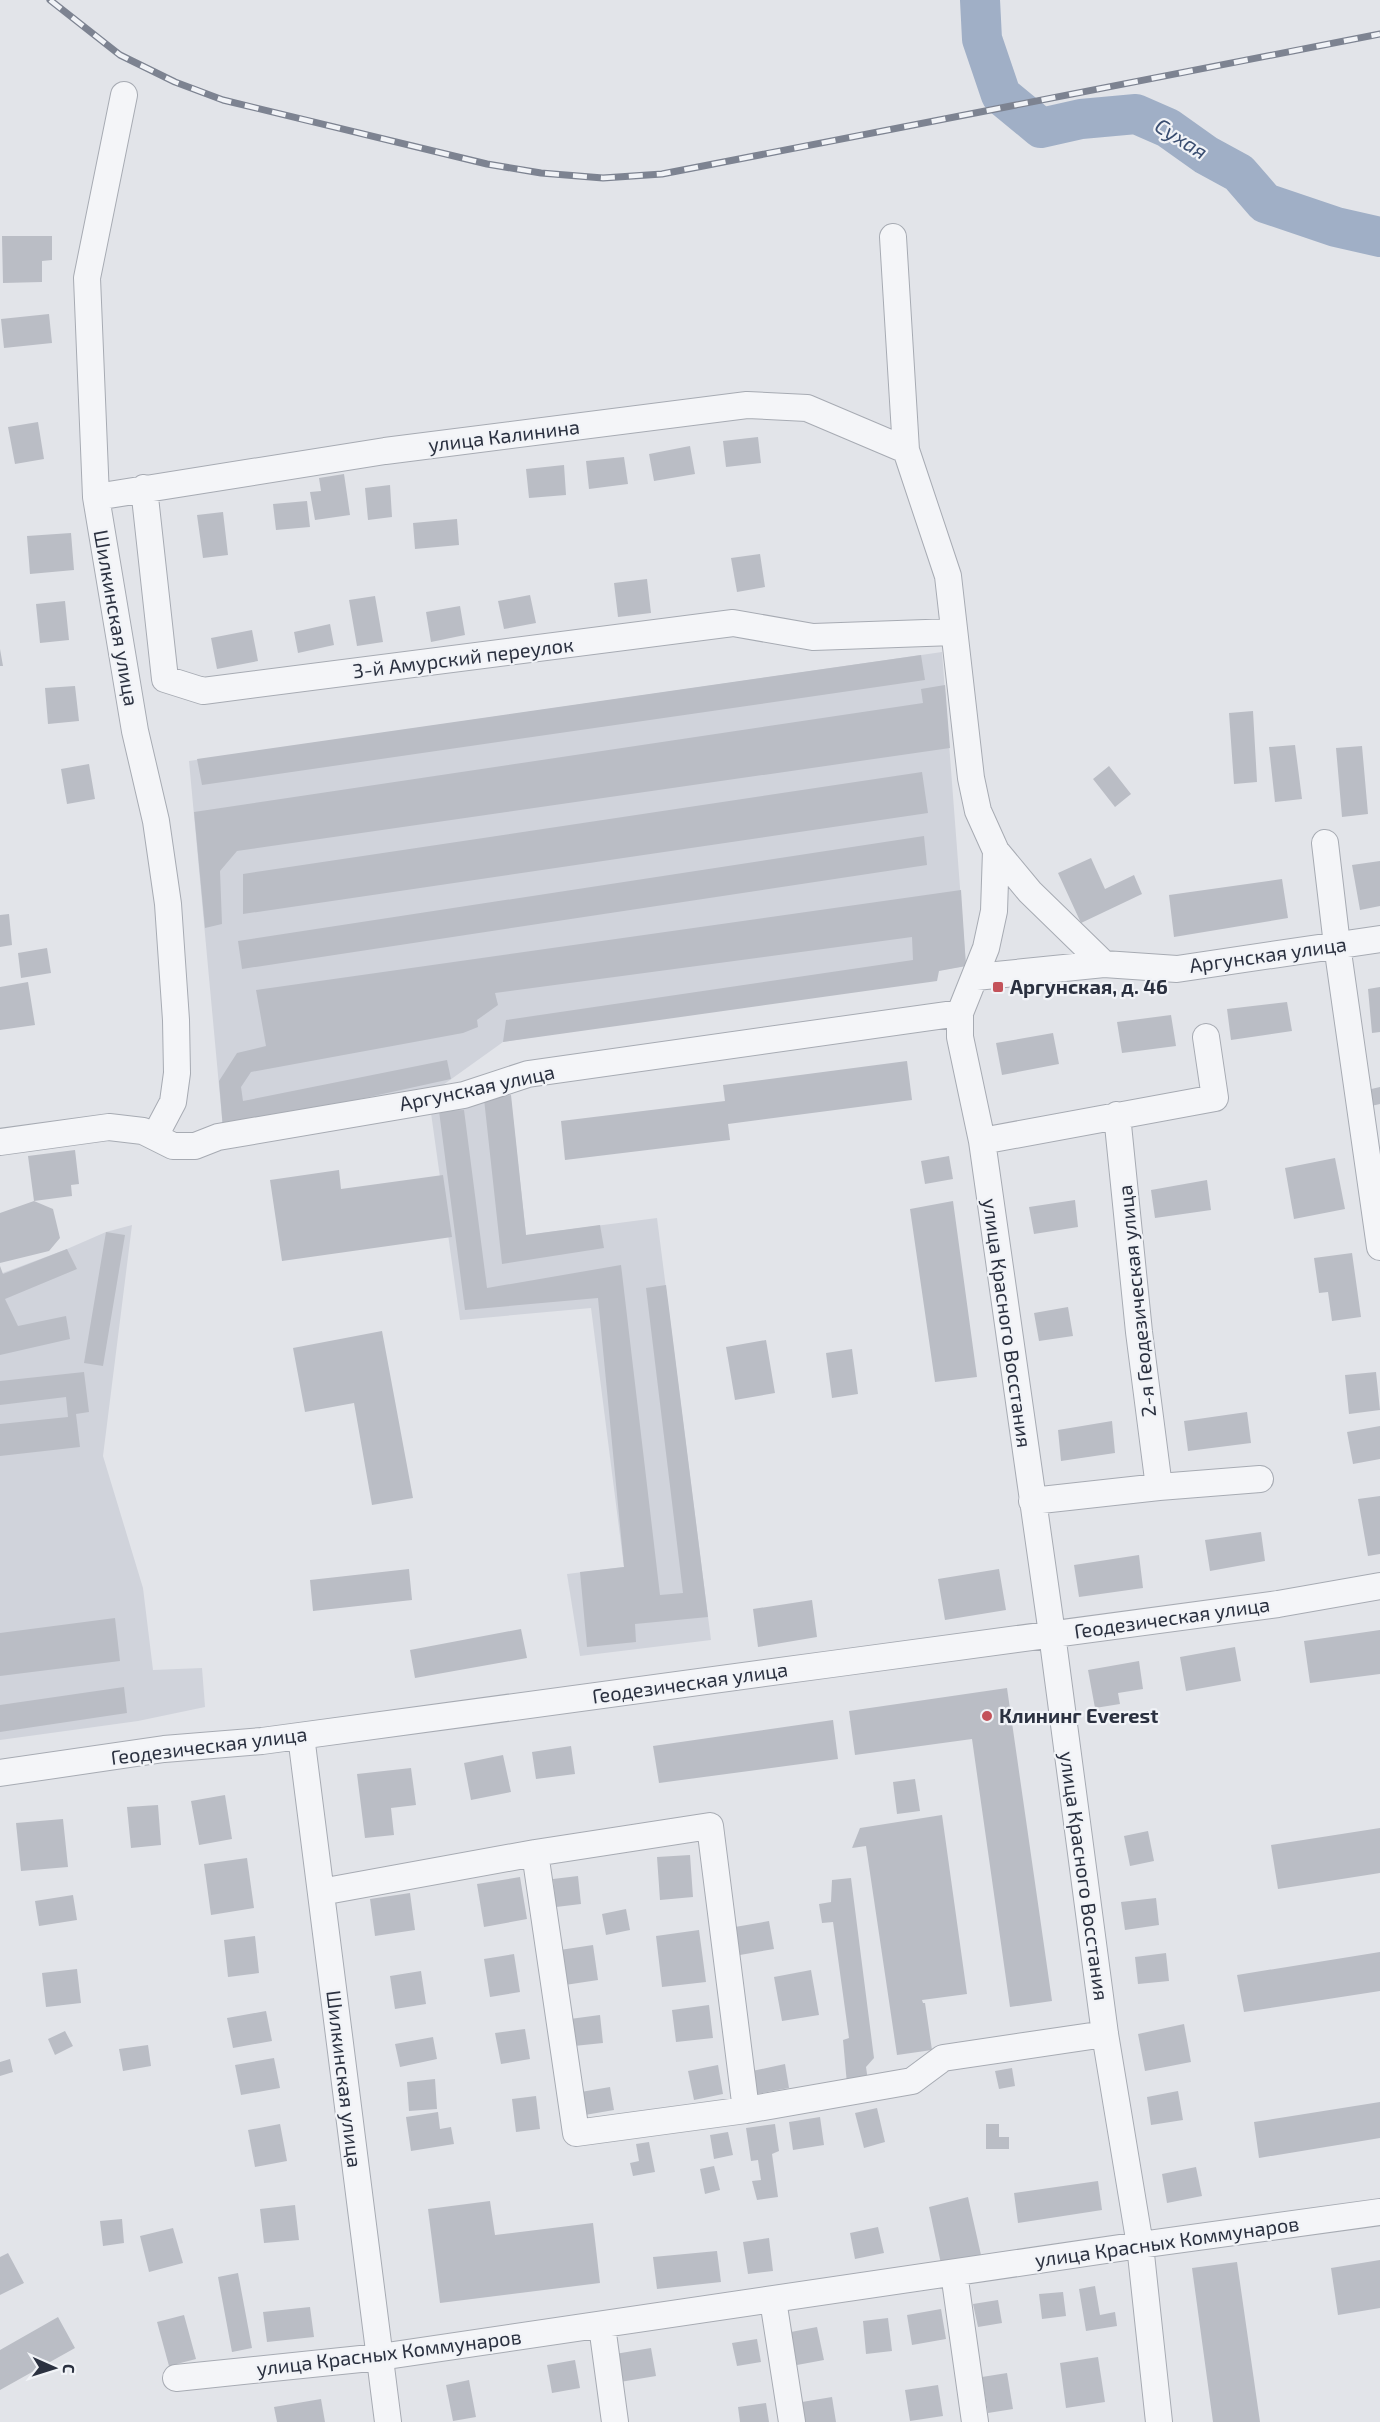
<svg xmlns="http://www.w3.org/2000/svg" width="1380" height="2422" font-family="'Exo 2',sans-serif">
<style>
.built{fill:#d0d3db}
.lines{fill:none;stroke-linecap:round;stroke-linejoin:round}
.river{stroke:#a0afc6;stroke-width:40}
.building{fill:#babdc5}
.minor-casing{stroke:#a7abb3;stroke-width:28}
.minor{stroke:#f4f5f8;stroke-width:26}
.rail-casing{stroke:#7d8391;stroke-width:7}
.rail{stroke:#f1f3f7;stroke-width:4.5;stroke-dasharray:14;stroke-linecap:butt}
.poi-dot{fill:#c3525a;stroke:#f1f3f7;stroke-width:2}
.labels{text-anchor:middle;stroke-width:4.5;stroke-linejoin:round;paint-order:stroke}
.street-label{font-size:20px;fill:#2b3140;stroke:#f1f3f7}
.poi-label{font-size:20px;font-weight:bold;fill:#2b3140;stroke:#f1f3f7;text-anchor:start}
.water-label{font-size:21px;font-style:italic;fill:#394d70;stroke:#f1f3f7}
</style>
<rect width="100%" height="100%" fill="#e2e4e9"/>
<path class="built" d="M942,652L966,966L503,1042L443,1085L223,1129L189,761Z
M510,1091L526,1235L657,1218L711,1640L580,1656L567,1574L624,1567L591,1308L460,1320L431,1113Z
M132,1225L103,1456L143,1588L153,1670L202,1668L205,1707L138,1721L0,1740V1274L67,1249L106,1232Z"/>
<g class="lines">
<path class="river" d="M980,0L982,39L1001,95L1041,128L1081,119L1136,114L1168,128L1206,155L1239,173L1265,203L1336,227L1380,237"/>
</g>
<path class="building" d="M2,236H52V260L42,261V282L3,283Z
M49,314L52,343L4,348L1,319Z
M38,422L44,459L15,464L8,427Z
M758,437L761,463L726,467L723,441Z
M690,446L695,474L654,481L649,454Z
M624,457L628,484L589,489L586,461Z
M564,465L566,495L529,498L526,469Z
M344,474L350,515L315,520L310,492L321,491L319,478Z
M390,485L392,517L368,520L365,488Z
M307,501L310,527L276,530L273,504Z
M223,512L228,555L203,558L197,515Z
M457,519L459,545L415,549L413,523Z
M71,533L74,570L30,574L27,536Z
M760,554L765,587L737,592L731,558Z
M647,579L651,613L618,617L614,583Z
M530,595L536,623L504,629L498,601Z
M375,596L383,642L357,646L349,600Z
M65,601L69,640L40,643L36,604Z
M460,606L465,635L431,642L426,612Z
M330,624L334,645L298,653L294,632Z
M252,630L258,661L217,669L211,638Z
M0,649L3,666H0Z
M921,655L925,680L202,785L197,759Z
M945,685L950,748L237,851L220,871L222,924L205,928L194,812L923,703L921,689Z
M75,686L79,721L48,724L45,688Z
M1253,711L1257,782L1234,784L1229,713Z
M1295,745L1302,799L1275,802L1269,747Z
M1362,746L1368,814L1342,817L1336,748Z
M89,764L95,799L67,804L61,769Z
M1109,766L1131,794L1115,807L1093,779Z
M922,772L928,813L243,914V874Z
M924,836L927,865L242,969L238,941Z
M1091,858L1105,889L1134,875L1142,894L1081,923L1058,873Z
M1380,861V906L1360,910L1352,865Z
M1282,879L1288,918L1174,937L1169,895Z
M961,890L966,966L939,971L937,981L503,1042L506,1020L913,960L912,937L495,993L498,1005L477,1020L478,1027L463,1033L251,1072L241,1087L243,1101L447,1060L451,1079L223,1129L219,1081L237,1053L266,1046L256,990Z
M9,914L12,945L0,947V915Z
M47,948L51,973L21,978L18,953Z
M28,982L35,1025L0,1030V987Z
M1380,987V1032L1372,1033L1368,989Z
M1287,1002L1292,1031L1231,1040L1227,1009Z
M1171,1015L1176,1046L1122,1053L1117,1022Z
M1053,1033L1059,1064L1002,1075L996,1043Z
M907,1061L912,1100L728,1124L730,1140L565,1160L561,1121L725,1101L723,1085Z
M1380,1087V1104L1371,1106L1367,1090Z
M511,1095L526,1235L600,1225L604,1248L502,1264L484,1099Z
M464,1110L487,1288L621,1265L660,1595L683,1593L646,1288L666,1285L708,1617L635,1624L636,1642L587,1647L580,1572L624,1567L598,1298L465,1310L439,1111Z
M75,1150L79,1184L71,1185L72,1196L34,1201L28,1156Z
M949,1156L953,1179L925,1184L921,1161Z
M1335,1158L1345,1209L1294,1219L1285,1168Z
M339,1170L341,1189L443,1175L452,1237L282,1261L270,1180Z
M1207,1180L1211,1210L1155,1218L1151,1190Z
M1075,1200L1078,1227L1034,1234L1029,1207Z
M34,1201L53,1209L60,1238L49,1251L0,1263V1213Z
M953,1201L977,1377L935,1382L910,1209Z
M106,1232L125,1235L103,1366L84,1363Z
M67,1249L77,1269L5,1299L18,1326L66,1316L70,1339L0,1355V1266L3,1274Z
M1352,1253L1361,1317L1332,1321L1328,1292L1319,1293L1314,1258Z
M1068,1307L1073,1336L1039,1341L1034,1313Z
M382,1331L413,1498L372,1505L354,1403L305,1412L293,1348Z
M766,1340L775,1393L735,1400L726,1347Z
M852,1349L858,1394L832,1398L826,1353Z
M84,1372L89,1412L76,1414L80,1447L0,1456V1424L68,1417L66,1397L0,1405V1381Z
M1376,1372L1380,1410L1349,1414L1345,1375Z
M1247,1412L1251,1443L1188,1451L1184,1421Z
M1112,1421L1115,1453L1061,1461L1058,1430Z
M1380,1426V1459L1353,1464L1347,1432Z
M1380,1496V1554L1368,1556L1358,1499Z
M1261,1532L1265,1561L1210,1571L1205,1540Z
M1139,1555L1143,1588L1079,1597L1074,1565Z
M409,1569L412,1600L313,1611L310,1580Z
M999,1569L1006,1610L945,1620L938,1579Z
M812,1600L817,1637L758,1647L753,1609Z
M115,1618L120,1661L0,1676V1633Z
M521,1629L527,1658L415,1678L410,1650Z
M1380,1630V1674L1310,1683L1304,1641Z
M1235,1647L1241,1681L1186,1691L1180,1657Z
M1139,1661L1143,1689L1118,1693L1120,1704L1095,1708L1088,1670Z
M124,1687L127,1713L0,1732V1705Z
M1007,1688L1052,2001L1010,2007L972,1739L855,1755L849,1711Z
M833,1720L838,1759L659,1783L653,1746Z
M571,1746L575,1774L536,1779L532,1752Z
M503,1755L511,1792L471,1800L464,1763Z
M411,1768L416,1805L391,1808L394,1835L365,1838L357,1774Z
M915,1779L920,1811L897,1814L893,1782Z
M225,1795L232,1839L199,1845L191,1801Z
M158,1805L161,1845L131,1848L127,1807Z
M942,1815L967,1994L922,2000L923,2003H925L932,2050L897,2055L866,1846L852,1848L860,1828Z
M63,1819L68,1867L21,1871L16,1823Z
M1380,1828V1873L1278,1889L1271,1845Z
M1148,1831L1154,1861L1130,1866L1124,1836Z
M690,1855L693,1897L660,1900L657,1857Z
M247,1858L254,1908L211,1915L204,1864Z
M578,1876L581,1904L556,1907L553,1879Z
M520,1877L527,1919L484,1927L477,1884Z
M851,1878L874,2058L866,2067L868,2081L847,2084L843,2040L849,2038L833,1922L822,1923L819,1904L831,1902L832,1880Z
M410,1893L415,1930L375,1936L370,1899Z
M73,1895L77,1920L39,1926L35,1901Z
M1156,1898L1159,1925L1125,1930L1121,1902Z
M626,1909L630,1930L606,1935L602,1914Z
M769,1921L774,1949L740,1955L735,1927Z
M699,1930L706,1982L662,1987L656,1936Z
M255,1936L259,1973L228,1977L224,1940Z
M593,1945L598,1980L565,1985L560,1950Z
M1380,1952V1991L1244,2012L1237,1975Z
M1166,1953L1169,1981L1138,1984L1135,1957Z
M514,1954L520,1992L490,1997L484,1959Z
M77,1969L81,2003L46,2007L42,1973Z
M811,1970L819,2015L782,2021L774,1977Z
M421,1971L426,2004L395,2009L390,1976Z
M709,2005L713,2038L676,2042L672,2010Z
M266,2011L272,2041L233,2048L227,2018Z
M600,2015L603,2043L574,2046L570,2019Z
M1184,2024L1191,2062L1145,2071L1138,2034Z
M525,2029L530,2059L501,2064L495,2033Z
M65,2031L73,2046L55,2055L48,2039Z
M433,2037L437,2059L400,2067L395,2044Z
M148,2045L151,2066L123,2071L119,2049Z
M274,2058L280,2088L241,2095L235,2065Z
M10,2059L13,2072L0,2076V2062Z
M785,2064L789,2088L757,2094L752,2071Z
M718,2065L723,2094L694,2100L688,2071Z
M1012,2068L1015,2086L999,2089L995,2071Z
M435,2079L437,2109L409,2111L407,2082Z
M610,2087L614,2110L579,2116L575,2093Z
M1178,2091L1183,2120L1151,2125L1147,2097Z
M536,2096L540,2129L516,2132L512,2099Z
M1380,2102V2138L1259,2158L1254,2122Z
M877,2108L885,2142L864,2148L855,2113Z
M438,2112L440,2129L451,2127L454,2144L411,2151L406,2117Z
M820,2117L824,2145L793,2150L789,2122Z
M280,2124L287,2161L255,2167L248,2130Z
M775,2124L779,2151L772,2154L778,2197L757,2200L752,2181L761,2180L758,2160L751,2161L746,2128Z
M986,2124H999V2137H1009V2149H986Z
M728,2132L733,2155L714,2159L710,2135Z
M649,2142L655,2172L633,2176L630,2163L639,2161L636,2144Z
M714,2166L720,2190L705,2194L700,2169Z
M1196,2167L1202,2196L1167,2203L1162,2174Z
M1098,2181L1102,2210L1018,2223L1014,2193Z
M968,2197L981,2255L941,2264L929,2207Z
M490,2201L495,2235L593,2223L600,2283L440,2303L428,2209Z
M295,2205L299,2240L264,2243L260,2209Z
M122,2219L124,2243L103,2246L100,2221Z
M878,2227L884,2253L855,2259L850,2233Z
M173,2228L183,2263L149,2272L140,2236Z
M769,2238L773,2271L748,2274L743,2242Z
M717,2251L721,2282L657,2289L653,2257Z
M8,2253L24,2283L0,2295V2257Z
M1380,2260V2308L1338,2315L1331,2268Z
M1237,2262L1260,2422H1213L1192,2268Z
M238,2273L252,2348L232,2352L218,2277Z
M1095,2286L1100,2315L1115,2312L1117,2326L1086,2331L1079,2289Z
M1063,2292L1066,2316L1042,2319L1039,2294Z
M998,2300L1002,2323L978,2327L973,2304Z
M310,2307L314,2337L267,2342L263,2312Z
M941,2309L946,2339L912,2345L907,2315Z
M184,2315L196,2359L169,2366L157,2322Z
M58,2317L75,2348L0,2390V2350Z
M888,2318L892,2351L866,2354L863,2321Z
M817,2327L824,2360L797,2365L791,2332Z
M757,2339L761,2362L737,2366L732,2343Z
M651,2348L656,2376L620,2382L615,2354Z
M1098,2357L1105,2402L1066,2408L1060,2363Z
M575,2360L580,2388L552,2393L547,2365Z
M1007,2373L1013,2409L988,2413L982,2377Z
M469,2380L476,2417L453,2421L446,2385Z
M938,2385L943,2416L910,2421L905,2390Z
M832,2397L836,2422H805L802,2402Z
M321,2399L325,2422H277L274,2407Z
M766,2403L769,2422H740L738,2407Z"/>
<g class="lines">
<g class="minor-casing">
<path id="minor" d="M124,95L87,278L96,497L135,731L156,821L168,904L176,1020L177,1073L173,1102L155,1136
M893,237L906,450L948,576L971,778L978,811L996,851L994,911L986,948L960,1013V1037L982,1141L1052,1634L1105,2034L1140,2245L1159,2422
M144,488L165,679L203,691L733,623L813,637L954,632
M96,497L385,451L747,405L807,408L906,450
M1325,843L1337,945L1380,1247
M996,851L1030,892L1104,964
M976,977L1104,964L1177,969L1380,939
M1117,1115L1139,1332L1159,1487
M982,1141L1215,1098L1206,1037
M0,1142L109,1127L143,1131L173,1146H195L218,1137L464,1095L528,1074L960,1013
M1032,1501L1159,1487L1260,1479
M301,1736L388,2422
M0,1773L164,1749L262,1741L832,1664L1278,1604L1380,1586
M535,1853L710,1826L746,2110
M321,1892L535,1853L576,2133L746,2110L912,2081L943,2058L1105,2034
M954,2273L975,2422
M773,2300L792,2422
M602,2326L615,2422
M176,2378L380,2357L1140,2245L1380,2212"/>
</g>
<use href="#minor" class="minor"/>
<g class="rail-casing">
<path id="rail" d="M50,0L120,55L175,82L223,100L487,164L541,173L603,178L662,174L1380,34"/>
</g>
<use href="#rail" class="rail"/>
</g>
<g class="poi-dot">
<rect x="992" y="981" width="12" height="12" rx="3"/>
<circle cx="987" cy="1716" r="6"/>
</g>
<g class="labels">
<g class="street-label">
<text transform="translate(504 436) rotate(-7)" y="7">улица Калинина</text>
<text transform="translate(116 618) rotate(80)" y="7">Шилкинская улица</text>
<text transform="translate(463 658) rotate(-7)" y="7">3-й Амурский переулок</text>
<text transform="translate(1268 955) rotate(-8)" y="7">Аргунская улица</text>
<text transform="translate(477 1088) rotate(-12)" y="7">Аргунская улица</text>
<text transform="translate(1137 1301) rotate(-96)" y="7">2-я Геодезическая улица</text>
<text transform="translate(1007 1323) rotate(82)" y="7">улица Красного Восстания</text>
<text transform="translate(1172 1618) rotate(-8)" y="7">Геодезическая улица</text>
<text transform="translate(690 1683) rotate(-8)" y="7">Геодезическая улица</text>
<text transform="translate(209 1746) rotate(-7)" y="7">Геодезическая улица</text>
<text transform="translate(1084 1876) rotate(82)" y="7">улица Красного Восстания</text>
<text transform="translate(344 2079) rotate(83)" y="7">Шилкинская улица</text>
<text transform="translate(1167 2242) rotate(-8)" y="7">улица Красных Коммунаров</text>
<text transform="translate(389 2353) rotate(-7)" y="7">улица Красных Коммунаров</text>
</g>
<g class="poi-label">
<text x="1010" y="994">Аргунская, д. 46</text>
<text x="999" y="1723">Клининг Everest</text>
</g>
<g class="water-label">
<text transform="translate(1181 139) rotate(32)" y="7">Сухая</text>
</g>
</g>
<g transform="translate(54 2368) rotate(93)" stroke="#f1f3f7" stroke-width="4.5" paint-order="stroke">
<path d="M0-4.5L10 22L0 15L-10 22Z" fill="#2b3140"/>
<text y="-9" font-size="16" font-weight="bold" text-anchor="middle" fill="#2b3140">С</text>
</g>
</svg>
